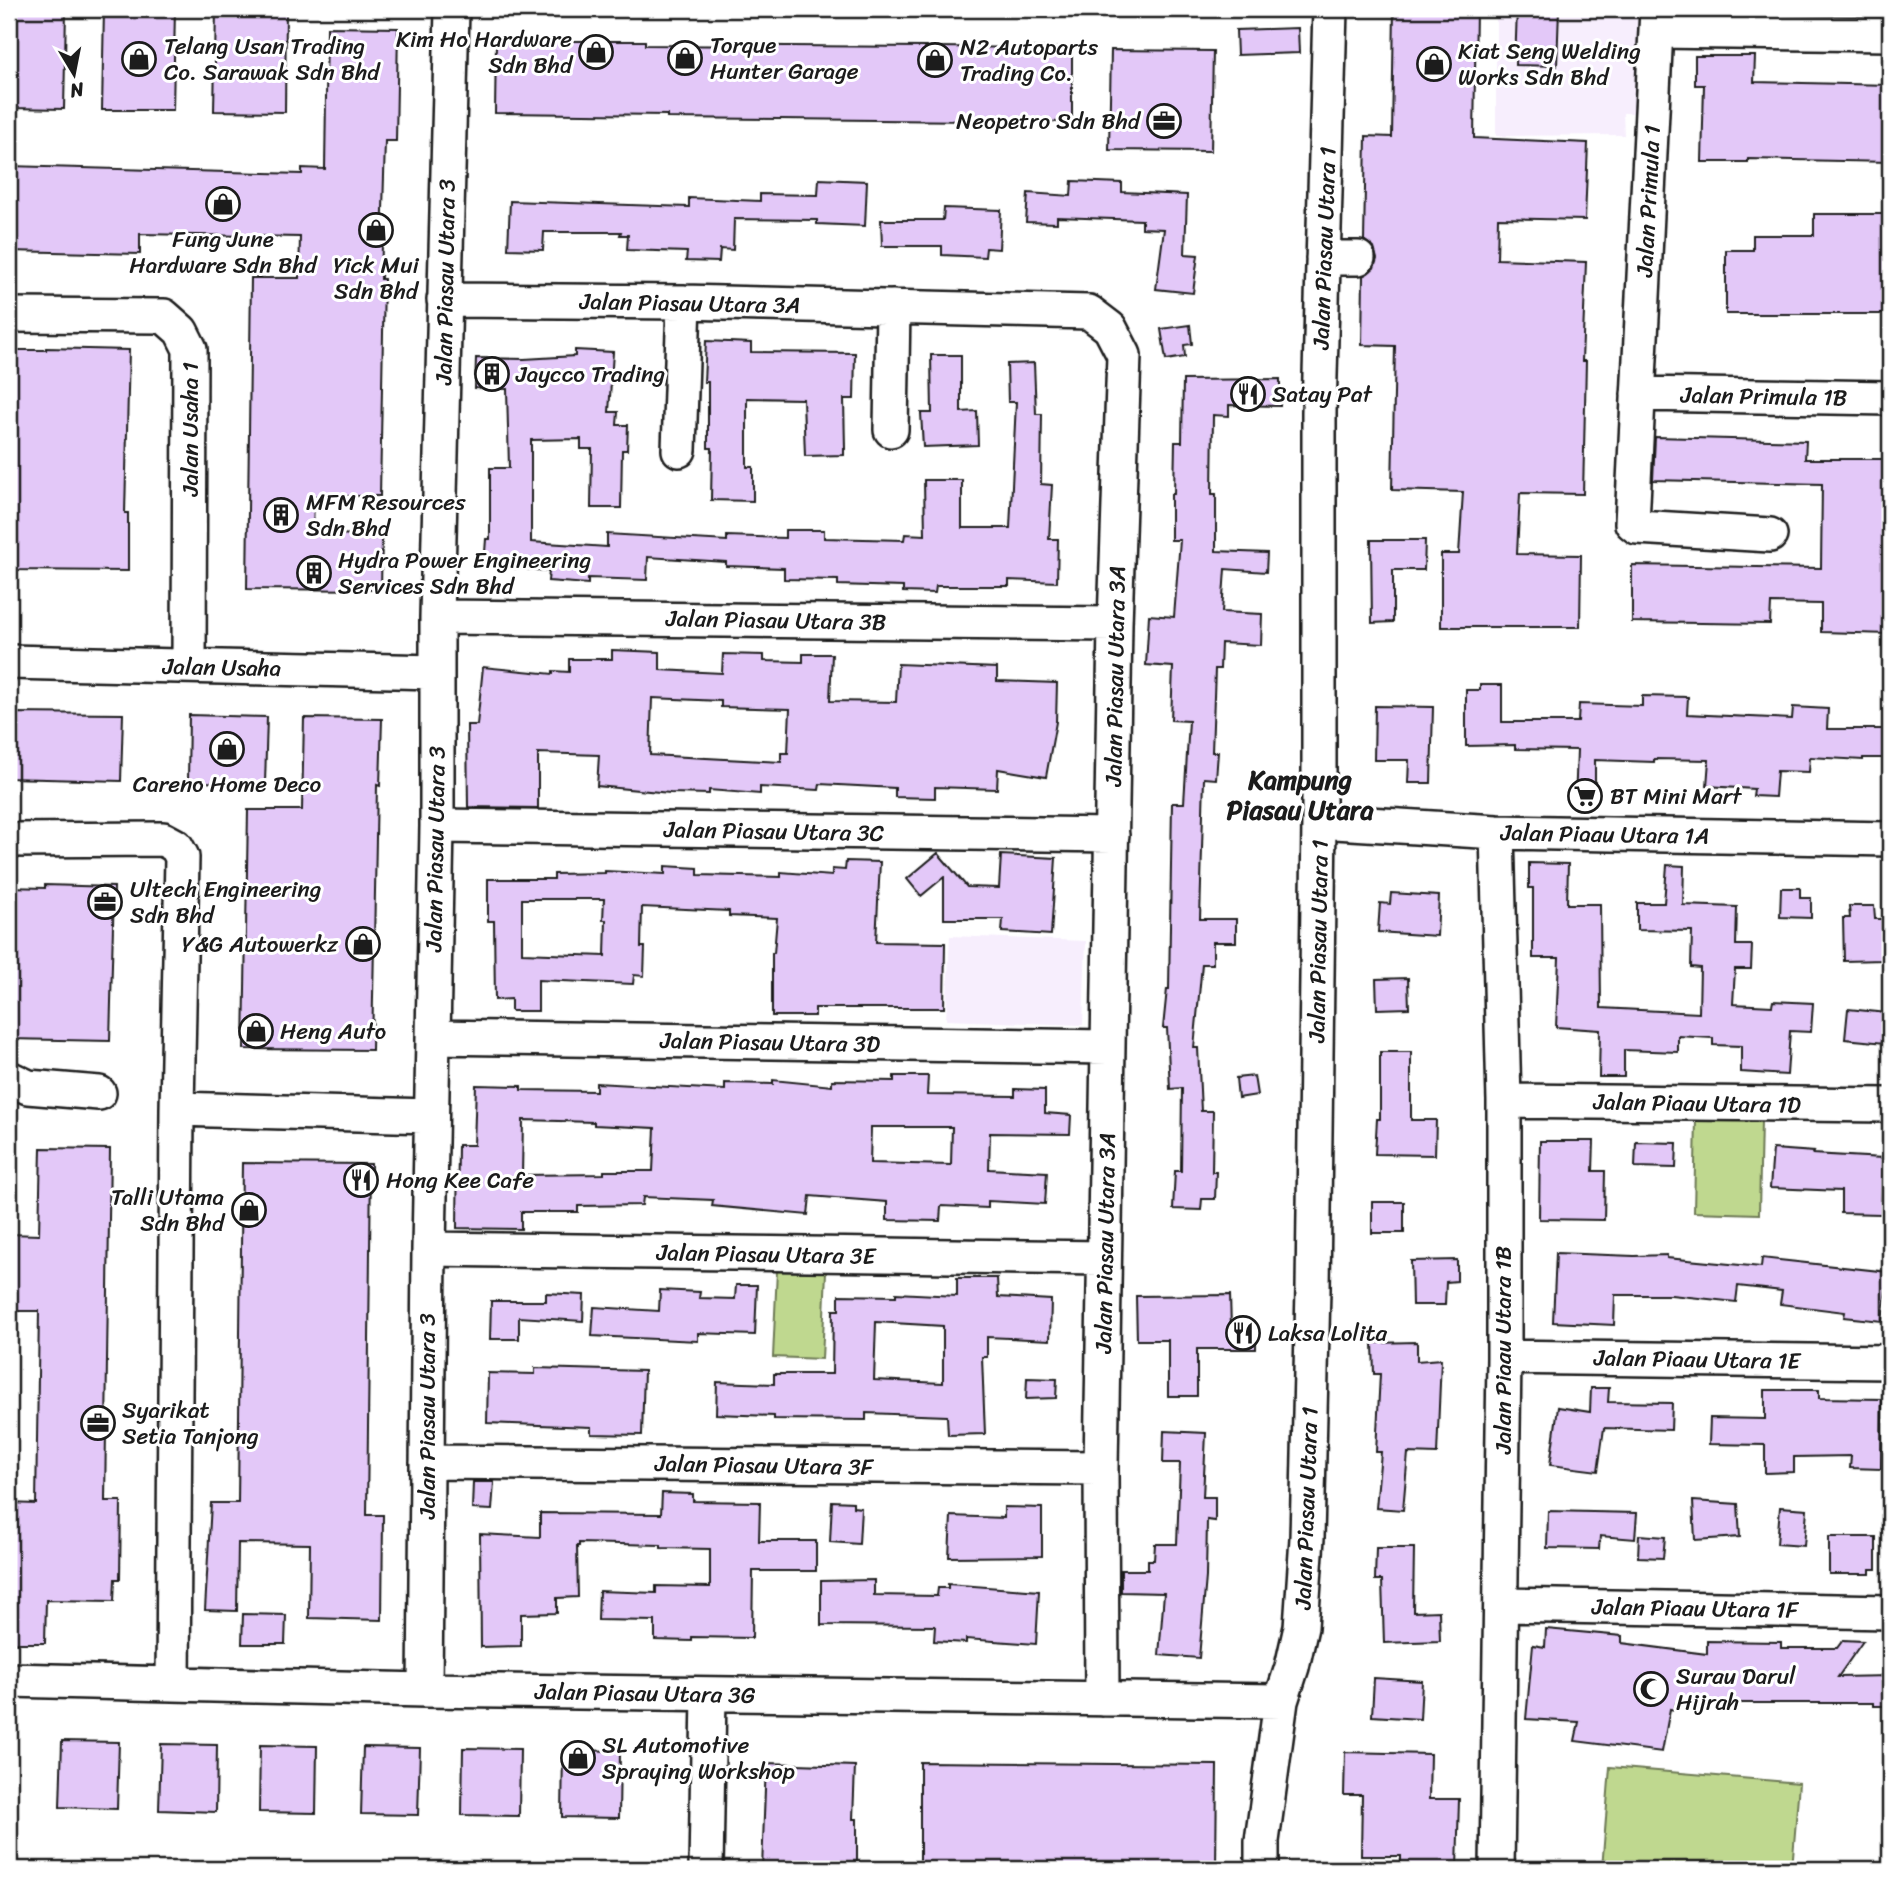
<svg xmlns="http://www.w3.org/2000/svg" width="1899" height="1878" font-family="Sriracha,sans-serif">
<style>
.built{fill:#f7eefd}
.green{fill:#bfd88f;stroke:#6e7a56;stroke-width:2}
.building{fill:#e3c8f8;stroke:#1c1c1c;stroke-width:2;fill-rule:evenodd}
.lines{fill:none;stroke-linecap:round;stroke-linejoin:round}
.minor-casing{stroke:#1c1c1c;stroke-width:38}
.minor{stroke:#fff;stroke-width:33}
.labels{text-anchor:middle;stroke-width:6;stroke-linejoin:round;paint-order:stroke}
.poi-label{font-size:23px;fill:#1c1c1c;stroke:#fff;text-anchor:start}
.street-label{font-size:23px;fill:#1c1c1c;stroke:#fff}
.quarter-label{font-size:26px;font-weight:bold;fill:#1c1c1c;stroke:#fff}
</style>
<rect width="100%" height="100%" fill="#fff"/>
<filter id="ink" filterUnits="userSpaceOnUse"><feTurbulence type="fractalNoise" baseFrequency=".0143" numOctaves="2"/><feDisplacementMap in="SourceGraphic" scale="14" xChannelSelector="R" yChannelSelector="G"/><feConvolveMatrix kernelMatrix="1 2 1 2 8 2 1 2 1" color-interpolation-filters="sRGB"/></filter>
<g filter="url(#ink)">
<path class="built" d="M1496,9H1644V113H1623L1624,135L1496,136Z
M950,936L1086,941L1083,1025L946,1020Z"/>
<path class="green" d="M1696,1119L1761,1120L1759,1214L1694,1212Z
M777,1270L826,1272L822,1359L773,1357Z
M1610,1767L1799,1783L1792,1869H1602Z"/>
<path class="building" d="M9,9H66L64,109L9,108Z
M104,9H175L173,110H102Z
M216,9H286L285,112L214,111Z
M1394,9H1476L1474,138L1588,143L1585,220L1498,218L1497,259L1586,262L1582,361H1586L1583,494L1520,493L1517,554L1581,555L1580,627H1441V554H1459L1463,492L1392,490L1395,346L1362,345L1363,276L1374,268L1377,259L1374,248L1364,240L1366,136L1392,137Z
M1517,9H1559L1557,66L1515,65Z
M327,27L398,28L396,141H385L381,279H384L380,496H314L313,534L382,535L381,590L247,589L251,278H299L300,237L140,234V254L9,251V166L302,174V168L325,169Z
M1298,28L1299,53L1237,55L1236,30Z
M496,41H645V45L1072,48V122L667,118V115L495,113Z
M1111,50L1213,51L1211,151L1109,150Z
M1695,56H1755L1754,82L1890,85V162L1748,159V162H1702L1704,85H1695Z
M819,179L867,181L865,226L817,224V220L734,219L733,250L720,249L719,262L686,261L687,252L627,250L628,235H620L621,232H544L543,250L508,249L510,201L689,207V198L760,201V194L818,195Z
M1072,181L1122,183V192L1187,195L1185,254L1198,255L1193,293L1156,289L1164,229L1142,228V220L1057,217V223L1026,222L1028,193L1071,196Z
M944,208L1001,210L999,249L986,248L985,257L942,255V246H882L881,220H943Z
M1814,214H1890V314H1726V250H1753V235H1814Z
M1190,325L1192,344L1184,345L1185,357L1166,360L1161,329Z
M706,341L751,343V352L855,353L854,399H844L845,449H844V455L805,456L803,399L747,398V467H753V501L711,500L712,448H708V382H704Z
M46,348L129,350L125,513H128V571L9,570V350H46Z
M575,350L613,352L609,412H618L617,425H628L627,450H622L621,508H591L592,449H581V439L531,440V542L607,547V534L727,541V536L785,538V530H824V538L904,540L905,534L925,535L924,480H962V528H1010L1016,402H1008L1007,364L1034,363L1036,414H1042L1041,484L1052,485L1049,539H1058L1057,582L1009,580V586H936L935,593L903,592V587L838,585V580L784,579V568L726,566V562L648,557L647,580L588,578V584L548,581L549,571L484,566L486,539H490V468H509L507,389L475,388L476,358L524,359L575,356Z
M931,355H961V412L977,411L978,445L923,447L921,413H932Z
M1280,379V406L1229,405V416L1213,415L1212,494H1216V551L1267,553L1266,572L1225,569L1222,612L1262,614L1261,645L1221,643L1220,669H1215L1212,752H1218L1216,779L1204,778L1200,919H1236V942H1213V964H1202L1194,1048H1198L1201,1111H1213L1212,1172H1216L1215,1199H1202L1201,1210L1173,1209L1175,1171H1181L1182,1088L1170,1089L1167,1028H1163L1167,989H1169L1172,803H1184L1189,721L1171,720L1173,667L1146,665L1149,615L1174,617L1180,540H1171V494H1174L1175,442H1182L1183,380Z
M1655,437L1806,441L1805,459H1890V634L1821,632V604L1771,603L1770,624L1632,622V565L1821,568L1822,484L1653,480Z
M1371,540H1425L1424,570H1393V622L1372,623Z
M612,650L660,652V670L722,673L723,654L764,655V661L803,662V654H832L830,701L896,702L898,664L997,668V681L1057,683L1056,722L1046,777L998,769L997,789L935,787V798L895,797V788L820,784L819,790L760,787V794L709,790V794L670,793L597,786L599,755L538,753V808L468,807L467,725H477L483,667L553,674V671L569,672V659H612ZM652,698L721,701V707L790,709L788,753H781V762L650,755Z
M1480,685H1502V722H1578L1579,704L1642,706V696L1688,697L1687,714L1792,719L1793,707L1828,709L1827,729H1890V758H1863V760L1810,757L1809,772L1777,771L1775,797L1753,796L1754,789L1707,786L1709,760L1654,759V762L1595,760V804H1575L1577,750L1515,749V745L1466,746V690H1480Z
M1375,706L1433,707L1431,783H1408L1409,760H1374Z
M9,713L123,714L121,781L9,778Z
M189,715L267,717L265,783L188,782Z
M304,718L382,719L380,786L377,785L372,1050L244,1049L248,810H302Z
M938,853L967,887L999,888L1001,855L1056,858L1051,935L1002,932L1003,919H944V877L921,896L907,879Z
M846,861L880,862L876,942L945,943L944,1008H815V1016H772V953H774L777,918L729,916V911L642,907L641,947H645L644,976L634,975L633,984L538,980V1011H511V999L495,1000L494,921H488V879H554V874L605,873V871L665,874V866L698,868V875L781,877V872L832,876V869L845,870ZM522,899H604L603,920H606L605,956L522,953Z
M1529,863L1568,864L1567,904H1600L1601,1008L1699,1013L1700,968L1691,967L1692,931L1637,930V903H1664L1667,865L1684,866L1683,905L1737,907L1736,945H1752L1751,969H1735L1733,1004L1772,1006L1773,1001L1813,1003L1811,1032L1790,1031L1787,1075L1741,1072V1046L1713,1045V1038L1678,1036V1052L1624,1050V1077H1599L1600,1030L1556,1027L1559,958H1533V888H1529Z
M45,885L114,887L110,1041L9,1039V887L45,888Z
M1781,888H1800V898H1811V918L1780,917Z
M1391,893L1439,896L1437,936L1378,932L1380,903L1390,904Z
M1849,906H1874L1875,919H1882L1883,960L1844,961L1843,918H1850Z
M1408,978L1409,1008L1377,1009L1376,979Z
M1848,1009L1887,1013L1885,1043L1845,1039Z
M1380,1052H1411V1120H1436L1435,1155L1375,1154L1377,1119H1380Z
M894,1076H928L927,1095L1015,1096V1089L1045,1090V1113L1071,1115L1070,1134L990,1133L989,1169L1047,1172L1045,1204L988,1201V1208L941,1206L940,1221L887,1220V1202L810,1196L808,1215L712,1206L713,1200L643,1197L642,1205L578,1206V1212H521V1229L457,1228L458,1145H474L476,1085L521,1086V1090L596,1091V1083L725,1090V1083L773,1084V1080L832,1086V1080L894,1081ZM523,1120L594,1122V1125L655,1128L653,1171H604V1174L522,1175ZM871,1127H952L951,1165L870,1163Z
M1254,1076L1257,1095L1238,1098L1236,1078Z
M1540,1141H1594L1593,1171H1605L1604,1220L1539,1219Z
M1636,1142L1677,1143L1676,1168L1635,1167Z
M41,1148L110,1149L105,1501H121L120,1579H115L114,1601L46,1600L45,1643H9V1503L36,1504L39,1311H9V1234L39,1235Z
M1773,1149L1814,1152L1813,1154L1883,1158L1881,1214L1841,1213V1191L1770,1188Z
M242,1163L371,1164L367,1515H383L382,1620L309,1618L310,1544L238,1543L237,1611L205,1610L211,1503H238Z
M1372,1202H1404V1233H1372Z
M1556,1253L1634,1256L1667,1255V1258L1761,1267L1762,1258L1888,1272L1882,1321L1844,1317L1845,1312L1780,1304L1782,1291L1738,1286L1736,1302L1671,1295H1615L1614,1325L1553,1322Z
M1457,1260V1281L1446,1282L1445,1305H1412L1411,1261Z
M957,1278H997L998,1297L1051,1300L1050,1340L987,1337V1357H982L985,1434L948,1435L947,1416L866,1413V1420L774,1419V1416L716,1414L717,1382L774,1384V1374H832L833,1310H839V1295L896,1296V1293L957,1296ZM876,1322L943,1326V1383L874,1380Z
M736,1285H757L755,1335L698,1333V1341L592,1336L594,1307L659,1311L660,1290L700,1292L699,1298L735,1299Z
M546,1293L584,1295L583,1321L519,1317V1339H490L491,1301H546Z
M1230,1295L1231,1327H1256V1349H1197V1396H1168V1340H1137L1136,1296Z
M1417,1342V1361L1441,1359L1437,1454L1408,1453L1403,1510L1376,1508L1381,1452H1376L1380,1374H1374L1373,1343Z
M535,1368L644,1371L642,1435L591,1434V1427L487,1423L488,1373L535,1374Z
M1027,1378L1057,1379L1056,1398L1026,1399Z
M1591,1388H1609L1608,1402L1672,1403L1671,1430L1604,1428L1598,1471L1550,1465L1558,1407L1590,1412Z
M1765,1390H1819V1398L1882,1399L1881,1469L1850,1468L1851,1456L1794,1457V1472L1765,1473V1445L1709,1444L1710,1418L1765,1419Z
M1164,1431L1206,1433L1203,1497H1215V1521L1207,1520L1206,1577L1199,1658L1159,1655L1164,1593L1121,1592V1570H1148V1560H1154L1155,1544H1177L1180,1463H1163Z
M473,1482H494L492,1510L472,1509Z
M662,1493L693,1494V1501L760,1502L759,1541H816V1571H753L752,1638L692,1637V1641L655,1640V1621L598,1620L599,1591L656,1593V1586L710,1587V1549L661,1548V1545L579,1543V1546H577L578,1597L557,1598V1613L521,1614V1646L481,1647L480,1534L540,1537V1513L661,1514Z
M832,1501L853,1502V1507L861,1508L859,1544L830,1542Z
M1693,1501L1738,1504L1740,1537L1695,1540Z
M1004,1507L1042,1508V1556L949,1557L951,1516L1004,1518Z
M1780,1507L1807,1509L1804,1546L1777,1544Z
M1548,1511L1637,1513L1635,1539L1600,1536L1599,1549L1547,1548Z
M1639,1535L1665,1537L1663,1558L1638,1557Z
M1829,1537H1876V1569H1870V1574H1829Z
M1376,1548H1414L1413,1612L1439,1611L1440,1641L1384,1643L1382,1580H1375Z
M874,1580V1595L937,1596L938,1588H948V1584L1039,1591L1036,1644L966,1639V1643L934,1641L935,1626L821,1625V1581Z
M243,1614L286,1615L285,1644H242Z
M1546,1629L1622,1636V1643L1707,1654V1641L1781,1642V1648H1837L1843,1640L1863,1641L1838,1677L1890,1676V1706H1873V1703H1676L1675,1710L1670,1709L1662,1752L1575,1741L1579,1722L1526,1719L1533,1645L1545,1647Z
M1374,1678L1422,1681L1420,1719L1372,1716Z
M62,1741L119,1742L117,1809L60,1807Z
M161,1744L217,1745L216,1812L159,1810Z
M260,1745L317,1746L316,1813L259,1812Z
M363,1747L420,1748L418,1815L361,1814Z
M463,1748L520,1749L519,1816L462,1815Z
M563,1750L620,1751L619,1818L562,1817Z
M1345,1752L1430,1754L1429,1799H1459L1457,1869H1401V1856H1361L1362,1795H1344Z
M920,1762L1217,1765L1216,1869H920Z
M766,1763L855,1766L853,1819H857V1869H762Z"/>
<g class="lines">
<g class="minor-casing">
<path id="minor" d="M1657,9L1632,523L1637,527L1770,535
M1656,31L1890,34
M1323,258H1358
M444,300L684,302L1089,312L1110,328L1124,355L1115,624L1101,1468L1102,1699
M9,315L164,316L181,331L190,349L189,666
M1638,394L1890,398
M891,430L893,307
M679,450L684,302
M437,617L1115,624
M9,662L436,672
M1319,821L1497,832L1890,839
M437,826L1112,835
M9,840L163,839L176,846L182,857L177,1109L431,1116
M433,1037L1108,1047
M9,1078L28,1087L99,1093
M1504,1101L1890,1105
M429,1249L1104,1258
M1504,1357L1890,1362
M427,1462L1101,1468
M1501,1605L1890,1612
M9,1680L425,1690L1281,1701
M173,1684L177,1109
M425,1690L429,1249L437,826V617L452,9
M706,1869L709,1694
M1262,1869V1841L1281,1701L1292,1667L1301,1627L1307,1538L1313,1289L1319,821V412L1330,9
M1497,1869L1504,1357V1101L1497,832"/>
</g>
<use href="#minor" class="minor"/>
</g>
</g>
<defs>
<g id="shop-ring" transform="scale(1.75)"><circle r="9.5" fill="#fff" stroke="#1c1c1c" stroke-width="1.5"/><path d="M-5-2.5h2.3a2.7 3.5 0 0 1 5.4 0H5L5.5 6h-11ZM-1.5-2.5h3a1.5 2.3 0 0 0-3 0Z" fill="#1c1c1c"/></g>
<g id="office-ring" transform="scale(1.75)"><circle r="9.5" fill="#fff" stroke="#1c1c1c" stroke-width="1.5"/><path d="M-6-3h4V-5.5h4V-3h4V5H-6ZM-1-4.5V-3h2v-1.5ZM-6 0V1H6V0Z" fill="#1c1c1c"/></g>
<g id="building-ring" transform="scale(1.75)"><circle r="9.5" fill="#fff" stroke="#1c1c1c" stroke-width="1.5"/><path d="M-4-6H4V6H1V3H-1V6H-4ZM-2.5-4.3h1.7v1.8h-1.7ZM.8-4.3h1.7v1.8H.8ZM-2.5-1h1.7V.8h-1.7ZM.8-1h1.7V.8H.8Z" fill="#1c1c1c"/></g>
<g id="restaurant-ring" transform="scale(1.75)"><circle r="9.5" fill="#fff" stroke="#1c1c1c" stroke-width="1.5"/><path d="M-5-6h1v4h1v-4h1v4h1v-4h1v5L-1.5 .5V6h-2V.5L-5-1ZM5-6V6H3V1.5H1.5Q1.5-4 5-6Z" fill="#1c1c1c"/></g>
<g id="supermarket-ring" transform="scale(1.75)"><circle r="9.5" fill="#fff" stroke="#1c1c1c" stroke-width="1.5"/><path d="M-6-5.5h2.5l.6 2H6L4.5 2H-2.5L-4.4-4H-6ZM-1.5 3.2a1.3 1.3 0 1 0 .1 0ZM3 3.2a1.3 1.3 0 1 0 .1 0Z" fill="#1c1c1c"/></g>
<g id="mosque-ring" transform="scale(1.75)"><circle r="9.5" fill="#fff" stroke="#1c1c1c" stroke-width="1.5"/><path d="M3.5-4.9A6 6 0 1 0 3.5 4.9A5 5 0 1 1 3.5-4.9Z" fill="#1c1c1c"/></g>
</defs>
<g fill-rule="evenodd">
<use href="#shop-ring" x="596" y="52"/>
<use href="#shop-ring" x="685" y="58"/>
<use href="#shop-ring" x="139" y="59"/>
<use href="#shop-ring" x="935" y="60"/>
<use href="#shop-ring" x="1434" y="64"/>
<use href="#office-ring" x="1164" y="121"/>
<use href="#shop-ring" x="223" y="204"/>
<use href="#shop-ring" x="376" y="230"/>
<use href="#building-ring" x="492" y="374"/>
<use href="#restaurant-ring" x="1248" y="394"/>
<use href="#building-ring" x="281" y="515"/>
<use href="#building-ring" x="314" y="573"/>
<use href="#shop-ring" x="227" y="749"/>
<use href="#supermarket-ring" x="1585" y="796"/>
<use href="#office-ring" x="105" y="902"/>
<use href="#shop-ring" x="363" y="944"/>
<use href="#shop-ring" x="256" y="1031"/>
<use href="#restaurant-ring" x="361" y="1180"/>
<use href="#shop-ring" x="249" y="1210"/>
<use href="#restaurant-ring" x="1243" y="1333"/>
<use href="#office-ring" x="98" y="1423"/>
<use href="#mosque-ring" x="1651" y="1689"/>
<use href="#shop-ring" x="578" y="1758"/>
</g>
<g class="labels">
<g class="poi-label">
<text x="572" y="47" text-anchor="end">Kim Ho Hardware<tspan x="572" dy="26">Sdn Bhd</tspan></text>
<text x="710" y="53">Torque<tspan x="710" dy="26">Hunter Garage</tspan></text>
<text x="164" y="54">Telang Usan Trading<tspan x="164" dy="26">Co. Sarawak Sdn Bhd</tspan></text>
<text x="960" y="55">N2 Autoparts<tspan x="960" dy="26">Trading Co.</tspan></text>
<text x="1458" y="59">Kiat Seng Welding<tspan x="1458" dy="26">Works Sdn Bhd</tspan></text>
<text x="1140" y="129" text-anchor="end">Neopetro Sdn Bhd</text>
<text x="223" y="247" text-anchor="middle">Fung June<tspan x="223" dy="26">Hardware Sdn Bhd</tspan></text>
<text x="376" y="273" text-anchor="middle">Yick Mui<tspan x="376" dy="26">Sdn Bhd</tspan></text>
<text x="516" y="382">Jaycco Trading</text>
<text x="1272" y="402">Satay Pat</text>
<text x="306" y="510">MFM Resources<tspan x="306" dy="26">Sdn Bhd</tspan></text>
<text x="338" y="568">Hydra Power Engineering<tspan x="338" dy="26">Services Sdn Bhd</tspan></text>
<text x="227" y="792" text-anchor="middle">Careno Home Deco</text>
<text x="1610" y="804">BT Mini Mart</text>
<text x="130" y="897">Ultech Engineering<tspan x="130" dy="26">Sdn Bhd</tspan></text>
<text x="338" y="952" text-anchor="end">Y&amp;G Autowerkz</text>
<text x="280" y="1039">Heng Auto</text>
<text x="386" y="1188">Hong Kee Cafe</text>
<text x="224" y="1205" text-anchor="end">Talli Utama<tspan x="224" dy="26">Sdn Bhd</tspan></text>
<text x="1268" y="1341">Laksa Lolita</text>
<text x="122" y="1418">Syarikat<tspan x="122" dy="26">Setia Tanjong</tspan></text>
<text x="1676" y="1684">Surau Darul<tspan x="1676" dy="26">Hijrah</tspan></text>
<text x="602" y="1753">SL Automotive<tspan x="602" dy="26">Spraying Workshop</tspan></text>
</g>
<g class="street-label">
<text transform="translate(1648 201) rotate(-87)" y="8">Jalan Primula 1</text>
<text transform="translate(1324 248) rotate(-88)" y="8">Jalan Piasau Utara 1</text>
<text transform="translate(445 282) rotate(-89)" y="8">Jalan Piasau Utara 3</text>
<text transform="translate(690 303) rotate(1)" y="8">Jalan Piasau Utara 3A</text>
<text transform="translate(1764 396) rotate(1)" y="8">Jalan Primula 1B</text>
<text transform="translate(190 429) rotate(-90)" y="8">Jalan Usaha 1</text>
<text transform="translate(776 620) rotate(1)" y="8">Jalan Piasau Utara 3B</text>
<text transform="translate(222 667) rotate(1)" y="8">Jalan Usaha</text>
<text transform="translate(1115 676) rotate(-89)" y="8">Jalan Piasau Utara 3A</text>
<text transform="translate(774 831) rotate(1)" y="8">Jalan Piasau Utara 3C</text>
<text transform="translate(1605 834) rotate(1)" y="8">Jalan Piaau Utara 1A</text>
<text transform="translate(435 849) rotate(-89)" y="8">Jalan Piasau Utara 3</text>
<text transform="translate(1318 941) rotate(-89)" y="8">Jalan Piasau Utara 1</text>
<text transform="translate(770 1042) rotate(1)" y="8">Jalan Piasau Utara 3D</text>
<text transform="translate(1697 1103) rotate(1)" y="8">Jalan Piaau Utara 1D</text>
<text transform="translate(1105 1243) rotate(-89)" y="8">Jalan Piasau Utara 3A</text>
<text transform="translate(766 1254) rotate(1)" y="8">Jalan Piasau Utara 3E</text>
<text transform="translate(1503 1350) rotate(-90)" y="8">Jalan Piaau Utara 1B</text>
<text transform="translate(1697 1359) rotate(1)" y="8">Jalan Piaau Utara 1E</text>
<text transform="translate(427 1416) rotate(-90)" y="8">Jalan Piasau Utara 3</text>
<text transform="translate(764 1465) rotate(1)" y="8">Jalan Piasau Utara 3F</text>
<text transform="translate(1306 1508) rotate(-88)" y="8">Jalan Piasau Utara 1</text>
<text transform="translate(1695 1608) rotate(1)" y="8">Jalan Piaau Utara 1F</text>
<text transform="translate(645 1693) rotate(1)" y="8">Jalan Piasau Utara 3G</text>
</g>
<g class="quarter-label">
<text x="1300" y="789">Kampung<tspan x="1300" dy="30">Piasau Utara</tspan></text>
</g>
</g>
<rect width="1899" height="1878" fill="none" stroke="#fff" stroke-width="35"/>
<rect x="18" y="18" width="1864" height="1843" fill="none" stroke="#1c1c1c" stroke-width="2.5" filter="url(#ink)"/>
<g transform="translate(74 74) rotate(170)" stroke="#ffffff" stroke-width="5" paint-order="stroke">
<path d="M0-5L12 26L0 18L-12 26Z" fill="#1c1c1c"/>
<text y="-10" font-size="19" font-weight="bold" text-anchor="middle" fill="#1c1c1c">N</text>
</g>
</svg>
